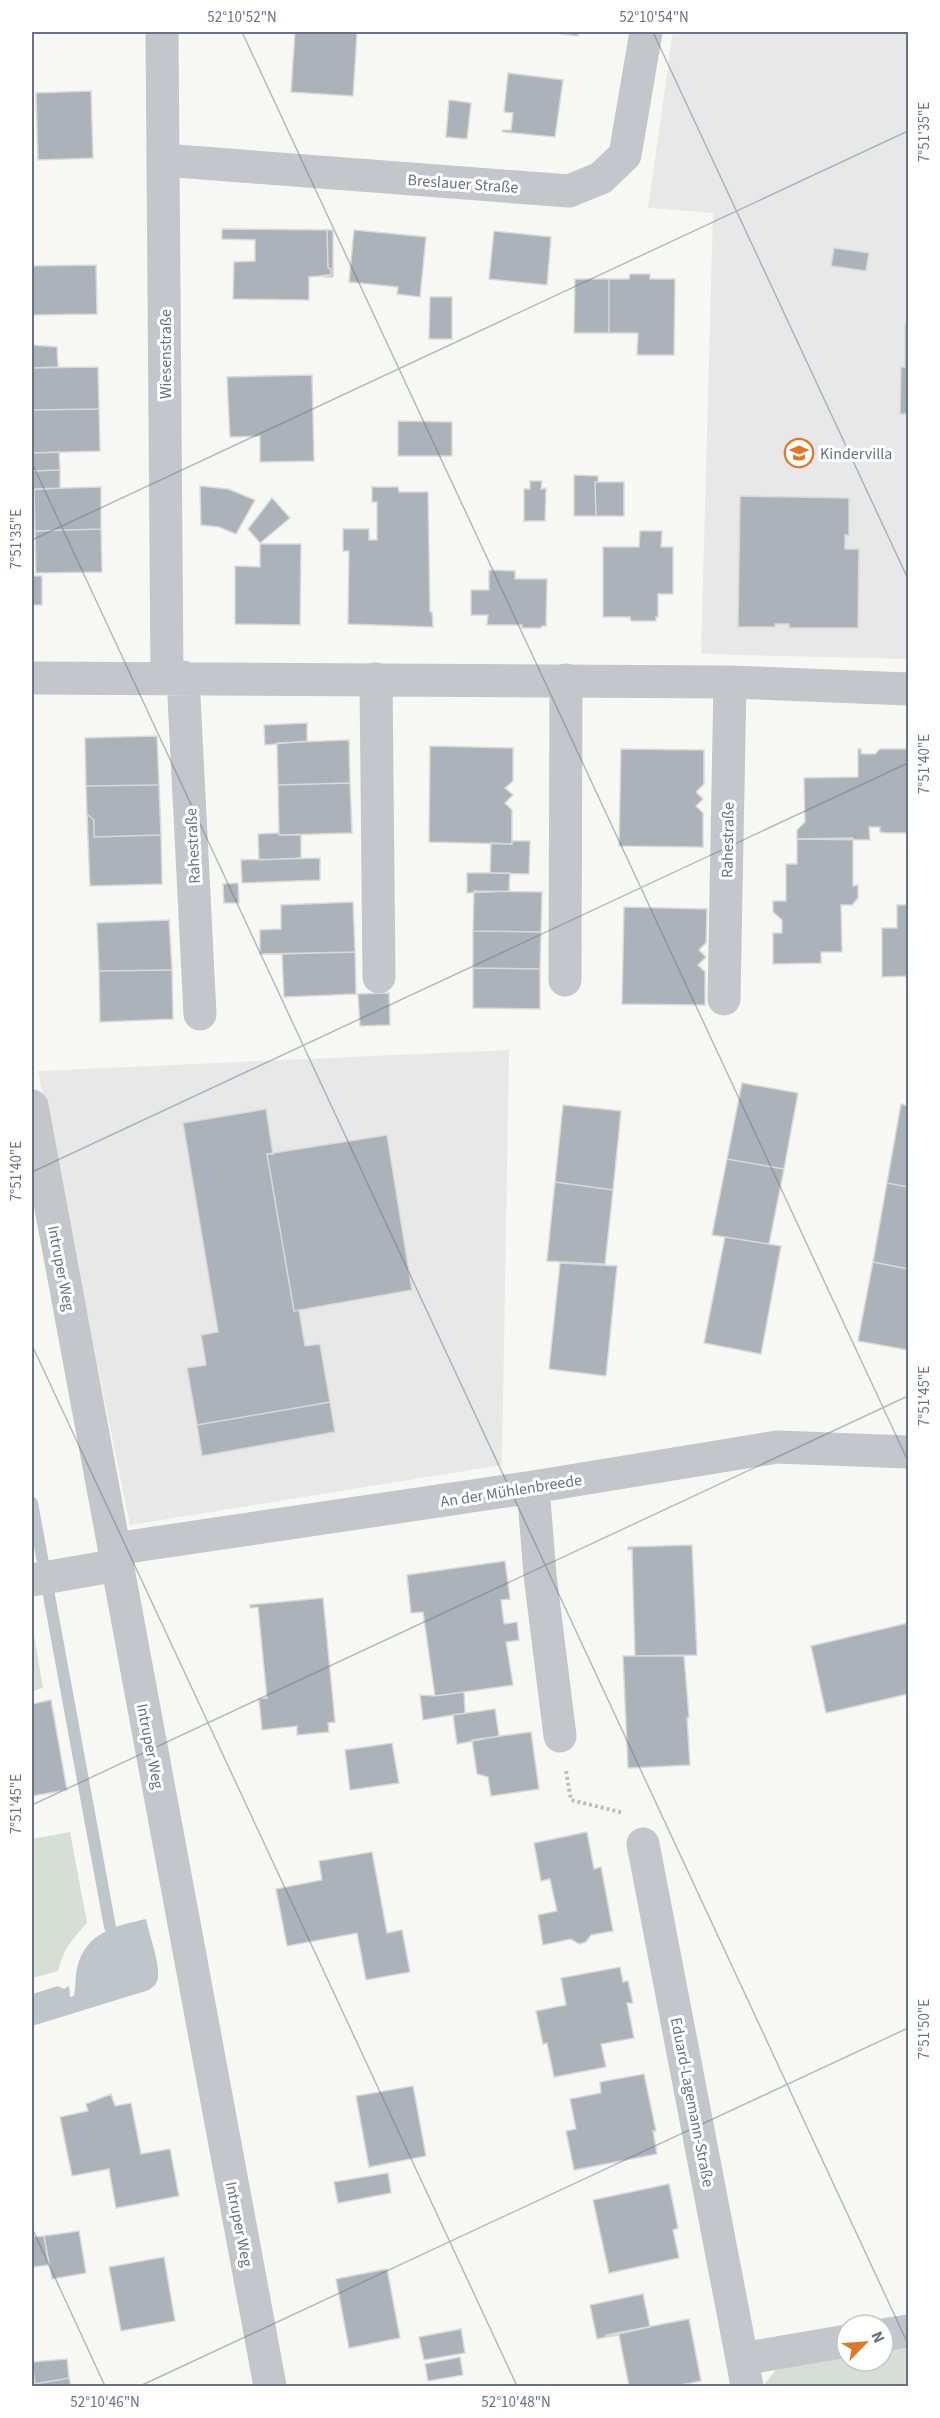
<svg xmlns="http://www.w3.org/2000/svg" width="940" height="2418" font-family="'Source Sans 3',sans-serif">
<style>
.built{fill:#e8e8e8}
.green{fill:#d7ded6}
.water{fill:#bec6cc}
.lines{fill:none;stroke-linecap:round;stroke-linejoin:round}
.stream{stroke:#bec6cc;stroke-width:12}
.building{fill:#acb2b9;stroke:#d9d9d7;stroke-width:1.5}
.path{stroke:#bdbec1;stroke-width:4;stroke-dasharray:3 3;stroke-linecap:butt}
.minor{stroke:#c3c6ca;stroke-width:33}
.ticks{fill:none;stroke:#677285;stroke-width:1.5;stroke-opacity:0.45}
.labels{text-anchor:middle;stroke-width:6;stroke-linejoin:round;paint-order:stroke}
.street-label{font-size:16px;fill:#677285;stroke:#fff}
.poi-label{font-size:16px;fill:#677285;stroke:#fff;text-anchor:start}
.neatline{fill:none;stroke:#677285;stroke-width:2}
.ticks-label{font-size:15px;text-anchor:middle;fill:#677285}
</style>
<rect width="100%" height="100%" fill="#f7f7f4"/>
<path class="built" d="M673,32H908V659L701,654L713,213L648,208Z
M509,1050L502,1465L130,1525L38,1071Z"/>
<path class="green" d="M32,1624L43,1688L32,1691Z
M70,1832L87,1923C73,1938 63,1950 58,1971L32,1978V1839Z
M908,2343V2386H763L778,2367L847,2355V2361H883V2348Z"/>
<path class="water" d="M146,1919C149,1934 160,1963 158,1978C157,1984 153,1987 149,1990L32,2026V1994L58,1986L64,1989L69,1986L70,1997L74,1996C76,1987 75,1977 77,1968C86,1932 115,1926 146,1919Z"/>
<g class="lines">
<path class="stream" d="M32,1503L110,1927"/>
</g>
<path class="building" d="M295,32H357L353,96L291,92Z
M548,32H578V36Z
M508,73L563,80L555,137L503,132L502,130H511L513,113L504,112Z
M91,91L93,158L38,160L36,93Z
M449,100L471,103L467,139L446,137Z
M222,229L327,230L328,268L331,269V275L309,277V300L233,299L234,262L255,261V240L222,239Z
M327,230H333V277H325V275H331V269L328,268Z
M354,230L426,237L420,297L397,294L398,287L349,282Z
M494,231L551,237L547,285L489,279Z
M834,248L869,253L866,271L831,266Z
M96,265L97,314L32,315V266Z
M630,274H650V279H675L674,355H637L638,333H609V279H629Z
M575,279H609V333H574Z
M430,297H452V339H429Z
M905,324H908V414H900L901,367H905Z
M32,345L57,347L58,367L32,368V370Z
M98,367L99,409L32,410V368Z
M312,375L314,461L260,462V436L230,437L227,377Z
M99,409L100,451L32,453V410Z
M398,421L452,422V456H398Z
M32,451V453L59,452L60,470L32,471Z
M60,470V488L32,490V471Z
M574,475L598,476V482H595L596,516H574Z
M530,481H542L541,489L546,488L545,521H524V489H530Z
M595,482H624V516H596Z
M200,486L228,489L255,500L236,534L219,527L201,525Z
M101,487V529L35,531L34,489Z
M372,487H398L399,492H428L430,612H432L433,627L348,624L349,551H343V529H369V540H377V502H372Z
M740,496L849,498V535H845V549H859L858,628H789V624H775V627H738Z
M272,498L290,518L260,543L248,529Z
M101,529L102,572L36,573L35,531Z
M640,531H662L661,547H673V594H658V617H656V621H631L630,617H603V547H639Z
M260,544H301L300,625L235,624V566L260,567Z
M489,570L515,571V579H547L546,626H542L541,628H522V625H487L488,615H471V590H489Z
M32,576H42V605H32Z
M307,723V741L265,745L264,725Z
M157,736L159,785L86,786L85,738Z
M349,740L350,783L278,785L277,743Z
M430,746L513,748V781L505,788L513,795L505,803L512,810V844L429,842Z
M621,749L704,750V784L696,792L703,799L696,806L703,813V847L619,846Z
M858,749H861V754H875L880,749H907L908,833H887L880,832V827H869L870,840L797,839V830L805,822L804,778L858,777Z
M350,783L352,833L279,835L278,785Z
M159,785L161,835L94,837V820L87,814L86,786Z
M87,814L94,820V837L161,835L162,884L90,886Z
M279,833V835H301V858L259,860L258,834Z
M853,838V886L858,885V898L852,905H841L842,952H821V963L773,964V933H782V920L773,912V901H786V864H797V839Z
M512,841H530L529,874L490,873L491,843L512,844Z
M320,858V880L242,883L241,860Z
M467,873H510L509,891L467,893Z
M238,883L239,903H224L223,884Z
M474,891L542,892L541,932L473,931Z
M353,902L355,952L260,954V930L281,929V905Z
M897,905H908V976L882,977V928H897Z
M624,907L707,909L706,943L699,950L706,957L698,965L705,972V1005L622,1004Z
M169,920L172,970L99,971L97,923Z
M473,931L541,932L540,969L473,968Z
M355,952L356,994L284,997L282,954Z
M473,968L540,969V1009L473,1008Z
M172,970L173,1019L100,1022L99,971Z
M389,993L390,1025L360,1026L358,994Z
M742,1083L798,1093L784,1169L727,1159Z
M901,1104L908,1106V1187L887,1183Z
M563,1105L621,1111L613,1190L555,1182Z
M266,1109L273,1154H267L294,1311L299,1310L305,1346L320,1344L330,1402L197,1425L187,1368L206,1365L201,1335L218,1332L183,1123Z
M387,1135L412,1290L294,1311L267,1154Z
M727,1159L784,1169L769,1244L712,1235Z
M555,1182L613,1190L605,1264L547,1261Z
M887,1183L908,1187V1269L873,1262Z
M725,1237L781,1246L761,1354L704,1343Z
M873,1262L908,1269V1350L858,1341Z
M560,1263L617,1266L606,1376L549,1369Z
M330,1402L335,1432L202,1456L197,1425Z
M692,1545L697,1655L635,1656L632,1549L628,1550V1547Z
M505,1561L510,1599L501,1600L504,1624L517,1622L519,1640L506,1642L513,1685L435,1696L423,1612L411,1613L407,1575Z
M323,1598L335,1722L328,1723L329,1732L297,1735V1726L262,1730L259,1699L267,1698L258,1607L250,1608V1605Z
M908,1623V1694L826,1713L811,1646Z
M623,1656H684L689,1717L687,1718L690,1765L628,1768Z
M464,1692L465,1713L423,1720L420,1695L435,1696Z
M51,1700L67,1790L32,1796V1704Z
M495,1709L499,1736L457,1744L453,1715Z
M531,1732L539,1789L491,1796L488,1777L477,1774L472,1740Z
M392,1743L399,1783L350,1790L345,1750Z
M587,1832L594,1869L601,1867L613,1931L591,1935L586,1942L579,1944L571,1939L543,1945L538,1915L557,1911L550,1879L541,1881L534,1843Z
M372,1852L387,1933L402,1930L410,1972L366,1980L357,1933L287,1946L276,1889L322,1880L319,1861Z
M620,1967L623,1982L628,1981L633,2003H627L634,2038L601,2044L606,2067L554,2077L547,2043L543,2044L536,2011L566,2005L561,1978Z
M644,2074L656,2131H653L657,2154L574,2170L566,2131L576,2129L570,2099L601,2093L600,2082Z
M413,2086L426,2156L369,2167L356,2096Z
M111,2094L115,2106L131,2103L141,2154L170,2149L179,2196L116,2208L109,2169L72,2176L60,2117L88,2111L86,2104Z
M388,2173L391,2193L338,2203L334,2182Z
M669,2184L678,2228L673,2230L679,2258L609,2273L593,2200Z
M79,2231L86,2273L52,2279L44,2236Z
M44,2236L49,2265L32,2267V2237Z
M164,2257L175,2321L121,2331L109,2267Z
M387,2269L400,2338L349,2348L336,2279Z
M643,2294L650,2327L597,2339L590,2305Z
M689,2319L701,2381L675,2386H629L619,2335L607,2337L606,2335Z
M461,2329L465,2353L424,2360L419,2337Z
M460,2357L463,2375L428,2381L425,2364Z
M67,2359L69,2378L35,2384L32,2362Z
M69,2378L71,2386H35V2384Z"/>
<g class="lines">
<path class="path" d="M566,1771L571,1800L624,1813"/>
<path class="minor" d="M162,32L167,677
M163,160L569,191L601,178L625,155L646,32
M183,677L200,1014
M32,678L730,682L908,689
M376,679L379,977
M565,980L566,680
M724,999L730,682
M32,1106L270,2386
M533,1487L540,1575L560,1736
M114,1549L533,1487L777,1447L908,1452
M32,1580L118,1565
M643,1844L742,2359L847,2341
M883,2335L908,2331
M742,2359L747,2386"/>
</g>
<path class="ticks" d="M242,32L908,1461M653,32L908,579M32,463L908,2344M32,540L908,131M32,1172L908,763M32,1345L517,2386M32,1805L908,1396M32,2228L105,2386M140,2386L908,2028"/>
<defs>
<g id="school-ring" transform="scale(1.5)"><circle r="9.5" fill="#fff" stroke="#e2772a" stroke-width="1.5"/><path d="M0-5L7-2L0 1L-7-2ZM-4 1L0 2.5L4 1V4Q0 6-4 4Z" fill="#e2772a"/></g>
</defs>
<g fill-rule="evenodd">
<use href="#school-ring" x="799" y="453"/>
</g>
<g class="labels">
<g class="street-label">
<text transform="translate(463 183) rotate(4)" y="6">Breslauer Straße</text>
<text transform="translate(165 354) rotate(-90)" y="6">Wiesenstraße</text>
<text transform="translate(727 840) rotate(-89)" y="6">Rahestraße</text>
<text transform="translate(192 846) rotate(-93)" y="6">Rahestraße</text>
<text transform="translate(62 1268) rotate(79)" y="6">Intruper Weg</text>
<text transform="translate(511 1490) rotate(-9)" y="6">An der Mühlenbreede</text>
<text transform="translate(151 1746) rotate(79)" y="6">Intruper Weg</text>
<text transform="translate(693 2102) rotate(79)" y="6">Eduard-Lagemann-Straße</text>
<text transform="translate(240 2224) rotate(79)" y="6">Intruper Weg</text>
</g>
<g class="poi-label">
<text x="820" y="459">Kindervilla</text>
</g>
</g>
<rect width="940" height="2418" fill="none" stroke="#ffffff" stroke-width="66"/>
<g transform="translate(865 2343) rotate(65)"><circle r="28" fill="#ffffff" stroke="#c2c7ce" stroke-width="1.5"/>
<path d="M0-4.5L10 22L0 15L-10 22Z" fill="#e2772a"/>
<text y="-9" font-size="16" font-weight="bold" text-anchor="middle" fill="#677285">N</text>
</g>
<rect x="33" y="33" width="874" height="2352" class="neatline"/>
<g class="ticks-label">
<text x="242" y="22">52°10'52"N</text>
<text x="654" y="22">52°10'54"N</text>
<text transform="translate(924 132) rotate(-90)" y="5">7°51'35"E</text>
<text transform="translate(16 539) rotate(-90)" y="5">7°51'35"E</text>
<text transform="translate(924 764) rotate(-90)" y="5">7°51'40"E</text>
<text transform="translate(16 1171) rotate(-90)" y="5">7°51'40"E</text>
<text transform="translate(924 1396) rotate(-90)" y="5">7°51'45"E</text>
<text transform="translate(16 1804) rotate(-90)" y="5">7°51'45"E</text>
<text transform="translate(924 2029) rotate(-90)" y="5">7°51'50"E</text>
<text x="105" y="2407">52°10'46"N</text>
<text x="516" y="2407">52°10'48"N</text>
</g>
</svg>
